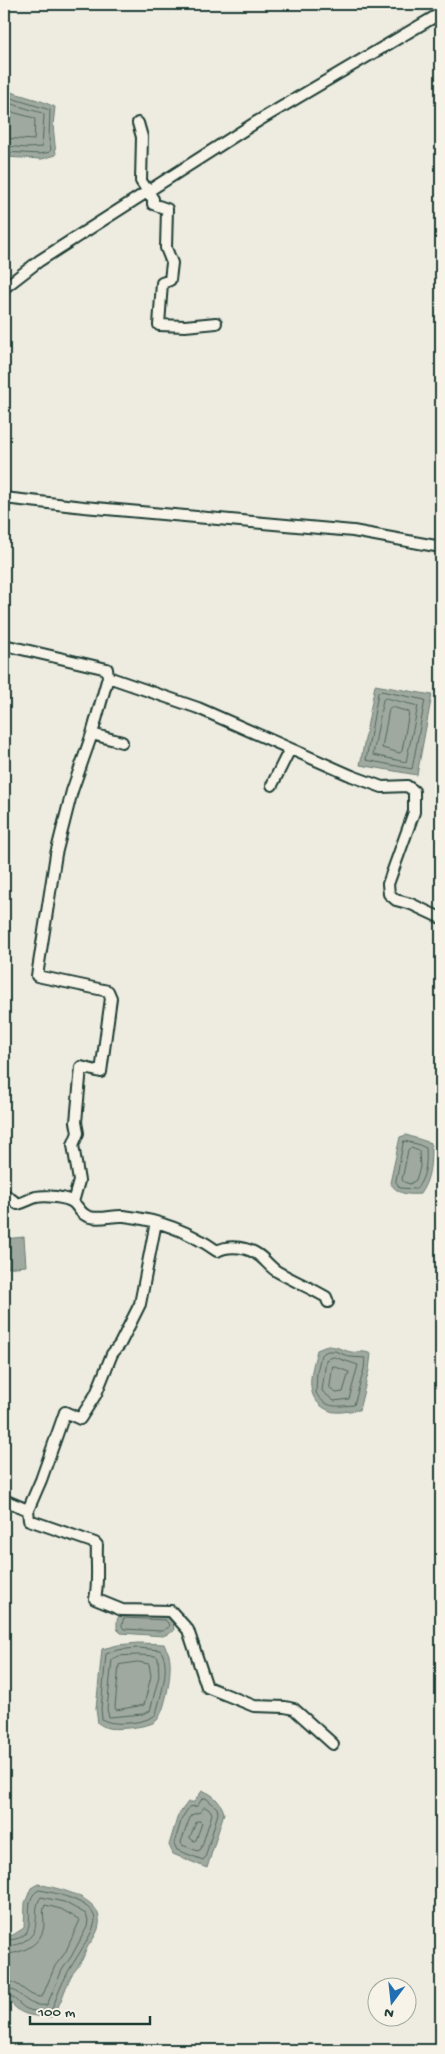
<svg xmlns="http://www.w3.org/2000/svg" width="445" height="2054" font-family="'Gochi Hand',sans-serif">
<style>
.water{fill:#9fa99f;stroke:#6c7e74}
.lines{fill:none;stroke-linecap:round;stroke-linejoin:round}
.shore{stroke:#52685f;stroke-width:1}
.minor-casing{stroke:#1f3d34;stroke-width:14}
.minor{stroke:#f7f3e8;stroke-width:10}
</style>
<rect width="100%" height="100%" fill="#eeece1"/>
<filter id="ink" filterUnits="userSpaceOnUse"><feTurbulence type="fractalNoise" baseFrequency=".02" numOctaves="2"/><feDisplacementMap in="SourceGraphic" scale="10" xChannelSelector="R" yChannelSelector="G"/><feConvolveMatrix kernelMatrix="1 2 1 2 8 2 1 2 1" color-interpolation-filters="sRGB"/></filter>
<g filter="url(#ink)">
<path class="water" d="M11,92L41,101L55,107L53,125L56,155L42,159L4,157V95Z
M375,685L432,695L417,775L360,765Z
M406,1135L431,1143C431,1162 431,1178 420,1194C406,1195 398,1194 390,1183L400,1137Z
M24,1237L26,1266L4,1268V1239Z
M327,1346C337,1346 342,1350 351,1352C358,1353 363,1350 371,1354L369,1370L359,1410C351,1410 343,1413 335,1412C331,1412 328,1410 324,1408C303,1394 312,1371 317,1350Z
M121,1612L168,1615L173,1620L174,1631L163,1636L121,1633L117,1629V1620Z
M138,1643L164,1644C165,1647 168,1651 169,1655C173,1667 166,1712 156,1721C150,1727 116,1730 108,1728C104,1727 101,1725 98,1723L96,1709L102,1649L118,1645Z
M202,1791C212,1792 222,1804 224,1813L207,1868L173,1854L169,1845L178,1815L188,1802H194Z
M38,1884C60,1889 108,1898 98,1929C96,1935 92,1941 88,1946C85,1951 84,1958 80,1963C78,1968 74,1971 71,1976C64,1990 61,2006 51,2017C39,2016 25,2017 16,2008C11,2004 10,2001 4,1998V1936L13,1935L24,1928L25,1903L31,1888Z"/>
<g class="lines">
<path class="shore" d="M4,99L11,98L50,110L49,140L51,149L50,152L40,154L4,152
M4,105L12,104L42,113L44,115L42,147L27,148L4,146
M4,113L12,112L34,118L35,120L34,140L4,138
M381,691L425,700L412,769L366,760L378,693Z
M386,698L418,706L406,762L373,755L383,700Z
M392,707L409,712L402,751L400,753L382,748L389,709Z
M404,1141L417,1144L426,1148C427,1162 426,1178 416,1189L400,1188L396,1182Z
M411,1148L419,1151L420,1167L416,1180L410,1184L404,1182L402,1180L408,1150Z
M328,1351H335L350,1357L365,1358L364,1369L354,1405C338,1406 326,1410 316,1393L317,1372L321,1355Z
M334,1357L358,1365L349,1399L334,1401L322,1391L326,1360Z
M333,1366L349,1372L343,1392L336,1393L330,1388Z
M124,1618L165,1620L168,1623L169,1627L162,1631L124,1629L122,1626Z
M138,1648L160,1650C172,1664 160,1697 156,1714C149,1723 112,1727 102,1719L101,1709L106,1654L118,1650Z
M138,1655L156,1656L158,1658L159,1676L150,1711L143,1714L109,1717L107,1709L112,1659L119,1656Z
M138,1662L149,1664L151,1676L144,1705L116,1710L115,1707L119,1665Z
M203,1798H206L217,1808L218,1813L205,1858L203,1860L177,1850L174,1844L182,1818L189,1807L197,1806Z
M205,1807L211,1811L212,1814L201,1849L198,1851L182,1845L181,1842L191,1815L200,1812Z
M197,1821H200L202,1823L196,1840L194,1841L190,1838Z
M4,1940C48,1941 16,1902 39,1890C53,1892 93,1901 95,1919C96,1931 72,1963 67,1974C61,1985 57,1996 53,2007L49,2011C40,2012 28,2012 21,2005C15,2000 13,1995 4,1994
M4,1946C13,1946 18,1945 26,1940C43,1930 31,1910 41,1897L64,1902L86,1914L88,1920L87,1927L71,1957L62,1970L47,2005C23,2008 23,1989 4,1988
M4,1954C21,1954 43,1945 44,1924C44,1917 42,1911 45,1905L61,1909L80,1920L65,1953L55,1966L42,1997C27,1998 21,1981 4,1980"/>
<g class="minor-casing">
<path id="minor" d="M138,123L142,137L141,181L153,199V204L167,209L166,248L172,263L170,280L162,283L159,325L185,326L216,323
M4,288L39,261L258,121L441,13
M4,498L84,507L353,531L441,547
M4,645L107,669L108,677L92,734L72,791L56,854L37,976L108,991L111,998L101,1072L81,1067L76,1122L78,1133L73,1145L79,1181L73,1202
M108,677L198,708L352,776L382,787L407,786L414,791V812L388,884L389,894L396,900L411,904L441,918
M92,734L122,742
M272,785L290,749
M4,1194L18,1204C25,1202 30,1199 36,1197C45,1195 67,1197 74,1203C80,1209 81,1215 90,1217C102,1220 113,1215 124,1216C159,1220 189,1231 217,1251C230,1244 249,1247 261,1257C267,1262 271,1268 278,1272C294,1281 311,1288 326,1297L328,1302
M156,1222L140,1304L120,1344L112,1354L96,1394L80,1419L65,1412L41,1480L28,1510L29,1520L95,1543L97,1545C96,1564 99,1581 95,1599L122,1610L171,1611L188,1630L207,1687L254,1706L285,1707L294,1709L333,1744
M4,1500L28,1510"/>
</g>
<use href="#minor" class="minor"/>
</g>
</g>
<rect width="445" height="2054" fill="none" stroke="#f7f3e8" stroke-width="20"/>
<rect x="10" y="10" width="425" height="2034" fill="none" stroke="#1f3d34" stroke-width="2" filter="url(#ink)"/>
<g transform="translate(392 2002) rotate(195)"><circle r="24" fill="#f7f3e8" stroke="#a1aaa0"/>
<path d="M0-4L9 19L0 12L-9 19Z" fill="#1f6fb2"/>
<text y="-8" font-size="14" font-weight="bold" text-anchor="middle" fill="#1f3d34">N</text>
</g>
<path d="M30 2016v8h120v-8" fill="none" stroke="#1f3d34" stroke-width="2.5"/>
<text x="38" y="2016" font-size="15" fill="#1f3d34" stroke="#f7f3e8" stroke-width="4" paint-order="stroke">100 m</text>
</svg>
